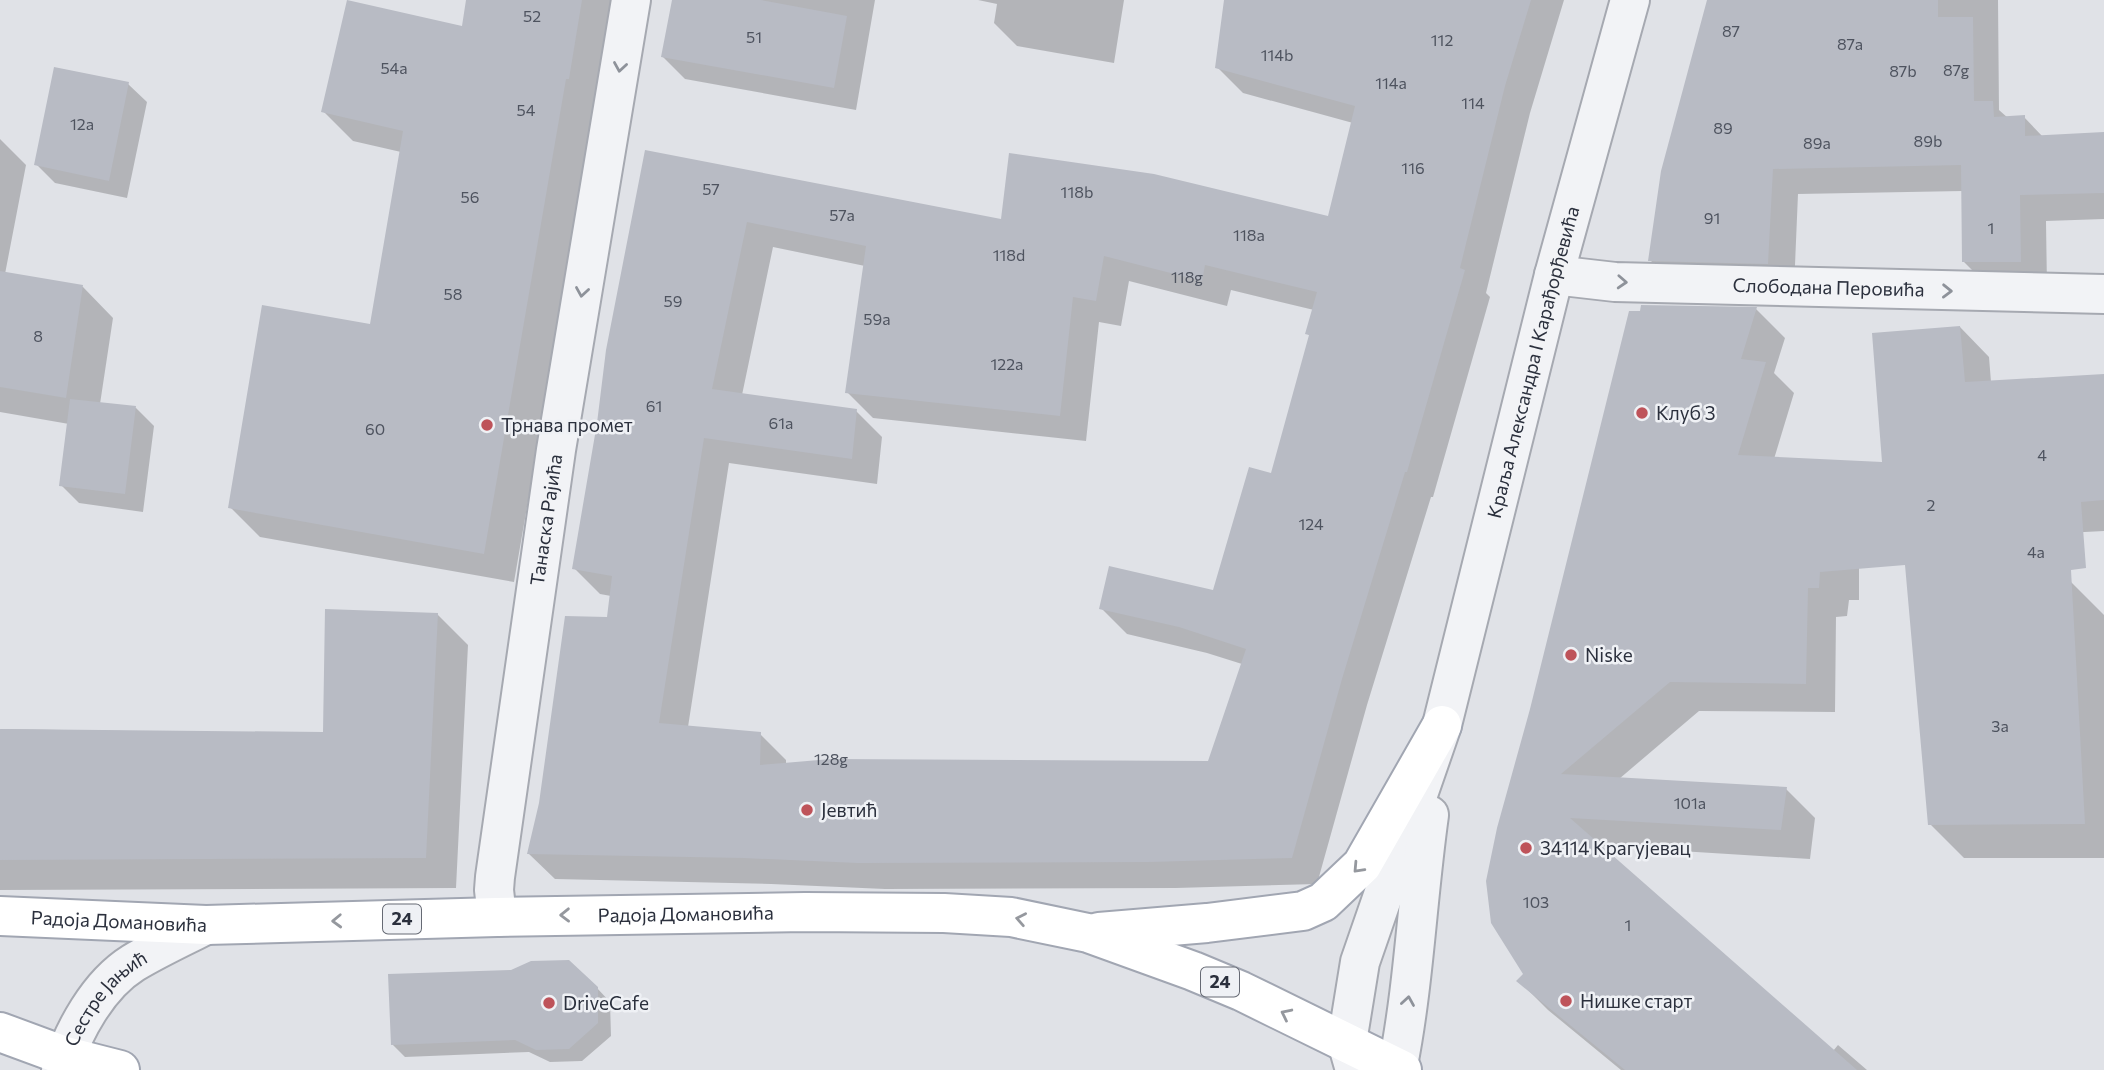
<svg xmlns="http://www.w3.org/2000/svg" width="2104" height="1070" font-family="Commissioner,sans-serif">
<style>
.shadow{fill:#0003;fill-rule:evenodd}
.building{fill:#b8bbc4;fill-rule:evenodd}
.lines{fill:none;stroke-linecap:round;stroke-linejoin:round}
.minor-casing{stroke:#a6a9b1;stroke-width:42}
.major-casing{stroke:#a1a6b2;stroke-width:42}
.minor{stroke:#f2f3f6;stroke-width:38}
.major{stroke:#fff;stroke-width:38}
.oneway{stroke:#8e929a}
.oneway2{stroke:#95989e}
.poi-dot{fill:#be535a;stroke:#eff1f5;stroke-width:2.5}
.labels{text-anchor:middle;stroke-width:5;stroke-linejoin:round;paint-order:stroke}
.number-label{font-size:16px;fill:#4e535f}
.shield{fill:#eff1f5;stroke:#666a74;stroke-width:2}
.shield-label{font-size:18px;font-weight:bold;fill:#2b303d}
.street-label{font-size:19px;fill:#2b303d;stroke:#eff1f5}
.poi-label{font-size:19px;fill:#2b303d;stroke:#eff1f5;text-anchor:start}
</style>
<rect width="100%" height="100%" fill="#e0e2e7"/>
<path class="shadow" d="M468,0H617L596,108L514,582L260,537L230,507L371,326L401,152L353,141L323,111L464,28Z
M673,0H875L856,110L685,79L663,57Z
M978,0H1124L1114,63L1017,46L994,23L997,4Z
M1226,0H1564L1530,113L1486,293L1490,297L1433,497H1431L1367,705L1317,884L1176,888L885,889L771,884L555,879L529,854L609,619L611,596L600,594L574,568L646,152L1002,221L1330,218L1353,123L1243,93L1217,67ZM773,247L865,266L847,392L873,418L1086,441L1099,322L1121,326L1129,281L1227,306L1231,290L1314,310L1307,333L1311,337L1272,475L1214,592L1101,608L1127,634L1207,653L1242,664L1209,763L786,764V760L760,734L688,727L729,463L877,484L882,437L856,411L742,395Z
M1713,0H1998L1999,110L2008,118L2024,117L2043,137L2104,134V219L2046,221L2047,287L1990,288L1964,262L1963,191L1798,194L1794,289L1676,286L1650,260Z
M128,84L147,102L127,198L55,183L36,164Z
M0,139L26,165L5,274L83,287L113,318L100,404L136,408L154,426L143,512L79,503L61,485L69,424L0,412Z
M1756,309L1785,338L1774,373L1794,393L1774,459L1884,464L1960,327L1989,357L1991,382L2104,376V531L1859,544V600H1849L1847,616L1836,617L1835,712L1699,711L1619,779L1786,789L1815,818L1810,859L1600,846L1833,1051L1838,1045L1867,1070H1621L1548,1010L1519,981L1525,974L1493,922Z
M2071,582L2104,615V858H1964L1930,824Z
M437,614L468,645L456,888L0,890V729L324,734Z
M512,972L597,988L610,1002L611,1036L582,1061L550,1062L529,1052L405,1057L392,1044Z"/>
<path class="building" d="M347,0L462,26L466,0H582L569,79H566L484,554L228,508L262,305L370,324L403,131L321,112Z
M672,0H761L847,16L834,88L661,57Z
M1224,0H1531L1505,86L1460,268L1465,270L1407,472H1405L1342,679L1292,858L1149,862L858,863L744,858L527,854L539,803L565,616L607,617L612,576L572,569L597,423L606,350L645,150L1001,219L1009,153L1154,174L1328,216L1355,106L1215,68ZM747,222L866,246L845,393L1060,416L1073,297L1096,301L1104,256L1202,281L1205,265L1317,292L1305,334L1309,335L1271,473L1249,467L1213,590L1109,566L1099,609L1179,627L1246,649L1208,761L831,759L760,765L761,732L659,723L704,438L852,459L857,409L712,389Z
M1707,0H1938V17H1973L1974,101H1993L1994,117L2025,115V136L2104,132V193L2020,195L2021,262H1962L1961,165L1773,169L1768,264L1648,261L1661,171Z
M54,67L129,82L109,181L34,165Z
M0,271L83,285L66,398L0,387Z
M1641,305L1757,307L1741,359L1766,362L1738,455L1882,462L1872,333L1960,326L1965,382L2104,374V500L2081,502L2086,568L2071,570L2085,824L1928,825L1905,565L1820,572L1819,588H1808L1806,684L1670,682L1561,774L1787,787L1781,830L1570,818L1857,1070H1625L1516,981L1523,974L1491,923L1486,881L1497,828L1530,709L1629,311H1640Z
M70,399L136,406L125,494L59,486Z
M325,609L438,613L426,858L0,860V729L323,732Z
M569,960L598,987V1023L569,1049L536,1050L515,1040L391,1045L388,974L511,970L531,961Z"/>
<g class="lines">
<g class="minor-casing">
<g id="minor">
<path id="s1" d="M1554,275L1615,282L2104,294"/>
<path id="s2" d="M497,917L494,890L495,877L556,450L631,0"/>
<path id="s3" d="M61,1070C73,1031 98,985 133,963C156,949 182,937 206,925"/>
<path id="s4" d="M1355,1070L1347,1042L1360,962L1442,725L1554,275L1630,0"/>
<path d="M1397,1070C1414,986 1417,900 1429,815"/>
</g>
</g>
<g class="major-casing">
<g id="major">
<path id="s5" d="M0,916L206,925L497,917L805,912L944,913L1011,917L1088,933L1193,971L1241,991L1402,1070"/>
<path d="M1099,932L1207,923L1303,911L1323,902L1362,865L1442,725"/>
<path d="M0,1032L65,1056L120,1070"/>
</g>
</g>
<use href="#minor" class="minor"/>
<use href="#major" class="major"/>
</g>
<defs><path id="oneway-chevron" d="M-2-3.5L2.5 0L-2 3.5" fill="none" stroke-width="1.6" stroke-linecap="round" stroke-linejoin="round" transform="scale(1.75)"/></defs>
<g class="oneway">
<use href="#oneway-chevron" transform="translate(620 67) rotate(99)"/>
<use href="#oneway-chevron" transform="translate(1622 282) rotate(3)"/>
<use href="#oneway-chevron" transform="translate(1947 291) rotate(1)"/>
<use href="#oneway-chevron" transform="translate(582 292) rotate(99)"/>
<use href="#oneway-chevron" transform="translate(1408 1001) rotate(-81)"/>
</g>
<g class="oneway2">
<use href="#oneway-chevron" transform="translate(1358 868) rotate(133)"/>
<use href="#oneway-chevron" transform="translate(565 915) rotate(179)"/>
<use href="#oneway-chevron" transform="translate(1021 919) rotate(-169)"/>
<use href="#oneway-chevron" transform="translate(337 921) rotate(178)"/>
<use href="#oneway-chevron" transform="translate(1286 1014) rotate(-154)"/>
</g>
<g class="poi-dot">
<circle cx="1642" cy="413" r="7"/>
<circle cx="487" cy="425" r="7"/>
<circle cx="1571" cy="655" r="7"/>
<circle cx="807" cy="810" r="7"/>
<circle cx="1526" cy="848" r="7"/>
<circle cx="1566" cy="1001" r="7"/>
<circle cx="549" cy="1003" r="7"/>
</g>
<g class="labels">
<g class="number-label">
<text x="532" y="22">52</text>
<text x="1731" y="37">87</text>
<text x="754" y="43">51</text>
<text x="1442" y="46">112</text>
<text x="1850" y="50">87a</text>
<text x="1277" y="61">114b</text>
<text x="394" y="74">54a</text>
<text x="1956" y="76">87g</text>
<text x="1903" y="77">87b</text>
<text x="1391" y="89">114a</text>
<text x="1473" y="109">114</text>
<text x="526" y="116">54</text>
<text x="82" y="130">12a</text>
<text x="1723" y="134">89</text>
<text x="1928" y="147">89b</text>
<text x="1817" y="149">89a</text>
<text x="1413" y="174">116</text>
<text x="711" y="195">57</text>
<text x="1077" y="198">118b</text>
<text x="470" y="203">56</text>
<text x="842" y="221">57a</text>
<text x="1712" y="224">91</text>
<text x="1991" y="234">1</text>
<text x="1249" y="241">118a</text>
<text x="1009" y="261">118d</text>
<text x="1187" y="283">118g</text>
<text x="453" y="300">58</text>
<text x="673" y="307">59</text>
<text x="877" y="325">59a</text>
<text x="38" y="342">8</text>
<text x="1007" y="370">122a</text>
<text x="654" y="412">61</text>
<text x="781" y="429">61a</text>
<text x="375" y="435">60</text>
<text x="2042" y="461">4</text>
<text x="1931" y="511">2</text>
<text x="1311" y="530">124</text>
<text x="2036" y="558">4a</text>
<text x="2000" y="732">3a</text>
<text x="831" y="765">128g</text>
<text x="1690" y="809">101a</text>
<text x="1536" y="908">103</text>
<text x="1628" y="931">1</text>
</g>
<g class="shield">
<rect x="383" y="904.5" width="38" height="29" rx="5"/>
<rect x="1201" y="967.5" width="38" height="29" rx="5"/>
</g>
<g class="shield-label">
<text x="402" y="925">24</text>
<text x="1220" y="988">24</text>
</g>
<g class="street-label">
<text dy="7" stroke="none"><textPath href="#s1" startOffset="275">Слободана Перовића</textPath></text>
<text dy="7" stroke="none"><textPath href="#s4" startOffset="735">Краља Александра I Карађорђевића</textPath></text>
<text dy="7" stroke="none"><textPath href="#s2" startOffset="401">Танаска Рајића</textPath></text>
<text dy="7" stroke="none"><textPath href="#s5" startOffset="686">Радоја Домановића</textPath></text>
<text dy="7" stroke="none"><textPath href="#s5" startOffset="119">Радоја Домановића</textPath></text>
<text dy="7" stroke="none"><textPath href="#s3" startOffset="86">Сестре Јањић</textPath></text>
</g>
<g class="poi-label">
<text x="1656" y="420">Клуб 3</text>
<text x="501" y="432">Трнава промет</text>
<text x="1585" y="662">Niske</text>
<text x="821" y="817">Јевтић</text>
<text x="1540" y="855">34114 Крагујевац</text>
<text x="1580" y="1008">Нишке старт</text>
<text x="563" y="1010">DriveCafe</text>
</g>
</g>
</svg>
